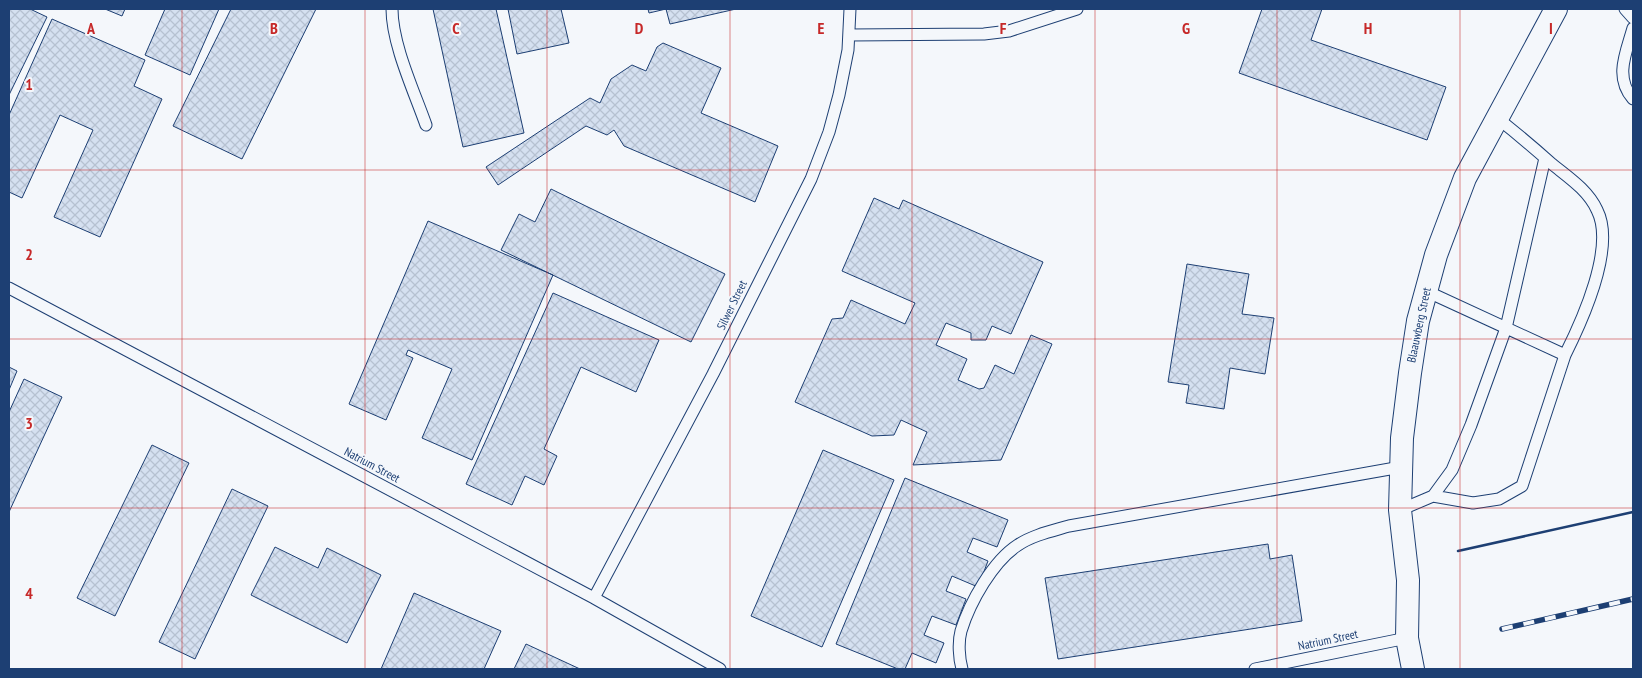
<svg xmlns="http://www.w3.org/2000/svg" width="1642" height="678" font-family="'PT Sans Narrow',sans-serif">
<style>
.building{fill:url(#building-cross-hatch);stroke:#1d3f73}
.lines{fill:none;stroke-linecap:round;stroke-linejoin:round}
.lane-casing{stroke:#1d3f73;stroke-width:13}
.street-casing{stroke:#1d3f73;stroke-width:24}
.lane{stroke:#f4f7fb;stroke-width:11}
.street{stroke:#f4f7fb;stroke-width:22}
.rail-casing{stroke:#1d3f73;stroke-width:5.5}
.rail{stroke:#f4f7fb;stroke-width:4;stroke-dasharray:11;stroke-linecap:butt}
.wall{stroke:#1d3f73;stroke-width:2.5}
.grid{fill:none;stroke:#c62828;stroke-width:1;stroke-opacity:0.55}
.labels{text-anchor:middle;stroke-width:4;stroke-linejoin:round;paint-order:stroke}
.street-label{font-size:12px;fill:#1d3f73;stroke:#f4f7fb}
.grid-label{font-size:16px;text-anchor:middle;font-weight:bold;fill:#c62828;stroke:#f4f7fb;stroke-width:4;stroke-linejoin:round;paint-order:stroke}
</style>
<defs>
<pattern id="building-cross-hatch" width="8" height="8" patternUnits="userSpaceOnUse" patternTransform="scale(1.25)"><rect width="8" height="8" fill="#d5e0f0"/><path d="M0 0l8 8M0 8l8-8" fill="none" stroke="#b6c1d1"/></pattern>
</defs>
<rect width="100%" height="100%" fill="#f4f7fb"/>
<path class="building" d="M9,9H30L47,17L9,95Z
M105,9H125L122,16Z
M165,9H219L190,75L145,55Z
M231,9H316L242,159L173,126Z
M433,9H496L524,133L463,147Z
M508,9H561L569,43L517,54Z
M648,9H736L670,24L666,9L649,13Z
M1262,9H1322L1311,40L1446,87L1427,140L1239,73Z
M52,19L145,60L134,86L162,99L100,237L54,217L93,130L60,115L22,198L9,192V115Z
M663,43L721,68L701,113L778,146L755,202L624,146L614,130L607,135L586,126L498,185L486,167L590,98L600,103L611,79L632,65L646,71L657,47Z
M551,189L725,274L691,342L501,250L519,214L535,222Z
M874,198L899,209L903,200L1043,262L1011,334L992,326L986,340H971V333L946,323L936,345L967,359L958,380L979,389L984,388L995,365L1014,374L1031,335L1052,344L1001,460L913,465L927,432L901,420L894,435L872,436L795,402L832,319L843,318L851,300L905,324L915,303L842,271Z
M428,221L553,275L472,460L422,438L452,369L408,350L406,355L413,358L386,420L349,404Z
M1187,264L1249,274L1242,314L1274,318L1265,374L1230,368L1224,409L1186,403L1189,385L1168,382Z
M553,293L659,340L636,392L581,367L544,449L557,456L544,485L525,476L512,505L466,484Z
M9,367L17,371L9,390Z
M24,379L62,397L9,512V412Z
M152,445L189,463L115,616L77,598Z
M823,450L894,480L822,647L751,616Z
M905,478L1008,520L997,547L973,538L967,552L988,561L978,587L952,576L946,591L966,599L956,625L932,616L924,635L944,643L936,663L912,653L905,669H898L836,644Z
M232,489L268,506L195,659L159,642Z
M1268,544L1270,559L1292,555L1302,621L1058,659L1045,578Z
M275,547L318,568L327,548L381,575L347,643L251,595Z
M414,593L501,631L484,669H381Z
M526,644L580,669H514Z"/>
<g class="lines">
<g class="lane-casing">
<path id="lane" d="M392,9C392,44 414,91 426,125
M1625,9L1633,18
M1633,28C1626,53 1614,77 1633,99
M849,35L984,34L1009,31L1077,9
M9,288L594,598L720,669
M1426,291L1565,355C1582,321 1616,247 1597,210C1588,190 1568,177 1552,164C1534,148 1515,132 1496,117
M1433,496L1473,503L1499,499L1522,486L1565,355
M1400,510L1433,496L1452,470L1471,425L1506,328L1545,158
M594,598L713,374L811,179L829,132L839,95L848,50L850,9
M962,669C959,658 958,642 961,631C970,602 993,561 1018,545C1033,535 1052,531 1069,526L1401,467
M1255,669L1407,638"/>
</g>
<g class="street-casing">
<path id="street" d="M1413,669L1407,638L1408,580L1400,510L1402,438L1410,373L1418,321L1436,255L1465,178L1556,9"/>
</g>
<use href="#lane" class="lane"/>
<use href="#street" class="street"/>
<g class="rail-casing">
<path id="rail" d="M1502,629L1633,599"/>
</g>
<use href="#rail" class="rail"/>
<path class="wall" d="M1458,551L1633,512"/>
</g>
<path class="grid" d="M182,9V669M365,9V669M547,9V669M730,9V669M912,9V669M1095,9V669M1277,9V669M1460,9V669M9,170H1633M9,339H1633M9,508H1633"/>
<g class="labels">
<g class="street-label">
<text transform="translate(732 305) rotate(-64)" y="4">Silwer Street</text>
<text transform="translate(1419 325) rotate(-78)" y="4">Blaauwberg Street</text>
<text transform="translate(372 465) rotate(28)" y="4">Natrium Street</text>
<text transform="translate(1328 640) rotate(-12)" y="4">Natrium Street</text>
</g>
</g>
<g class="grid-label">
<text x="91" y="34">A</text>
<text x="274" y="34">B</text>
<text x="456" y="34">C</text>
<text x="639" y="34">D</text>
<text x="821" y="34">E</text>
<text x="1003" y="34">F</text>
<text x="1186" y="34">G</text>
<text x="1368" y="34">H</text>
<text x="1551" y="34">I</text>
<text x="29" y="90">1</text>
<text x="29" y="260">2</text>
<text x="29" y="429">3</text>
<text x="29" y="599">4</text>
</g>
<rect width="1642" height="678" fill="none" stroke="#1d3f73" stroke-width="20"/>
</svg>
